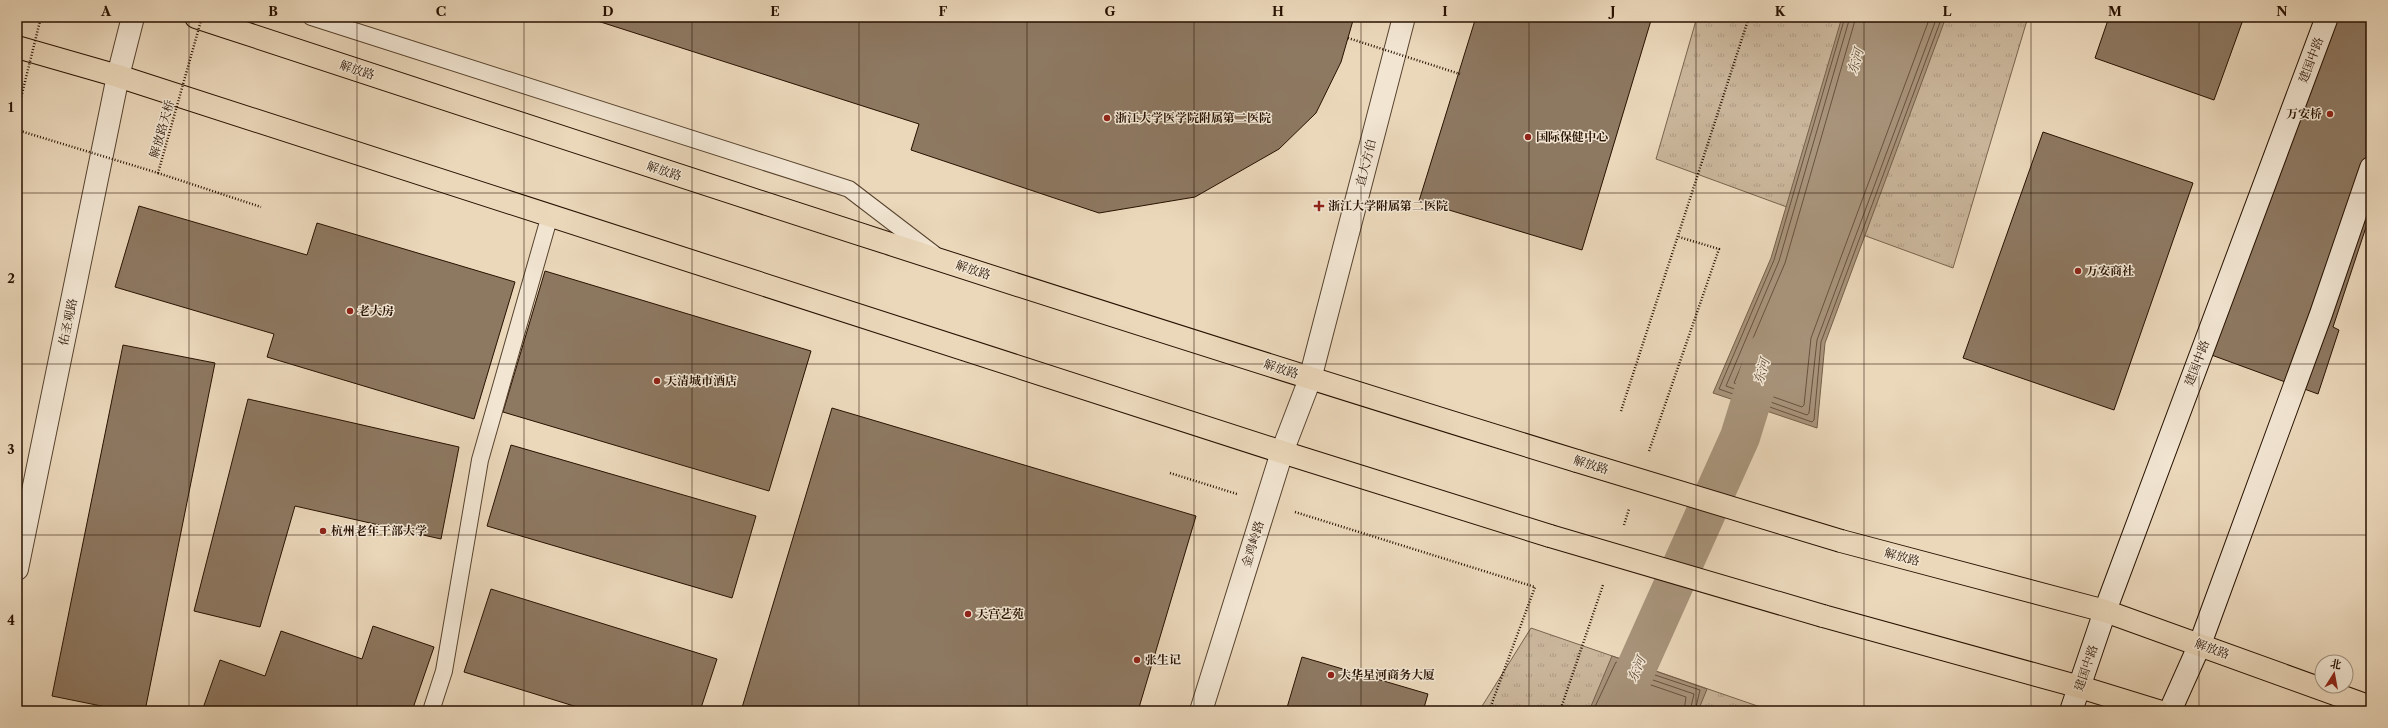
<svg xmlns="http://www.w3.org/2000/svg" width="2388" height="728" font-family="'Libre Caslon Text','Noto Serif SC',serif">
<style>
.grass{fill:url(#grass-tufts);stroke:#78644e}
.water{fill:#a8947b;stroke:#74604a}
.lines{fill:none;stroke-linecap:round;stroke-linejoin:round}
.shore{stroke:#68523e;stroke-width:1}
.canal{stroke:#a8947b;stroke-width:40}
.building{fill:#8d7861;stroke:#271100}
.lane-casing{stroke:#58432f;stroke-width:18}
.street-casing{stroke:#58432f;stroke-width:24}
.secondary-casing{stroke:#271100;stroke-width:24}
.primary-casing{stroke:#271100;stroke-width:24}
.path{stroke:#271100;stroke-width:2.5;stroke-dasharray:1 2;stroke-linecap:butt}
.lane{stroke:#f2e6d3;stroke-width:16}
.street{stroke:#f2e6d3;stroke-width:22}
.secondary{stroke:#f2e6d3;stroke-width:22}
.primary{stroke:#ebd8bb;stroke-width:22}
.primary-bridge-casing{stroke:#271100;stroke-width:24;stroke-linecap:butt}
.path-bridge{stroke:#271100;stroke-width:2.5;stroke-dasharray:1 2;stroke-linecap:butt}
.primary-bridge{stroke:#ebd8bb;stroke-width:22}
.grid{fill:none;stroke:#271100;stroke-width:1;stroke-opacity:0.55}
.poi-dot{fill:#8f2418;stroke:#f2e6d3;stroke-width:1.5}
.labels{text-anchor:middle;stroke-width:3;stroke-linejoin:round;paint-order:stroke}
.street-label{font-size:12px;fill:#271100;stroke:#f2e6d3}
.poi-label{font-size:12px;font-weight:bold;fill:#271100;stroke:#f2e6d3;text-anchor:start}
.water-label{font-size:13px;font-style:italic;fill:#614c37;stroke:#f2e6d3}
.neatline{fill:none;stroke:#271100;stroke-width:1.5}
.grid-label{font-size:13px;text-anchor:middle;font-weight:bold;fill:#271100}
</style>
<defs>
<pattern id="grass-tufts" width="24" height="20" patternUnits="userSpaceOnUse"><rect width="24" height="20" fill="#cab69b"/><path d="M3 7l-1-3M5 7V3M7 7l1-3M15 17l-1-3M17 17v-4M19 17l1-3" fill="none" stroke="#ae9b84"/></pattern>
</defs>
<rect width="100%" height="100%" fill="#ebd8bb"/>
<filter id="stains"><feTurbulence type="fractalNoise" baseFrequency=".005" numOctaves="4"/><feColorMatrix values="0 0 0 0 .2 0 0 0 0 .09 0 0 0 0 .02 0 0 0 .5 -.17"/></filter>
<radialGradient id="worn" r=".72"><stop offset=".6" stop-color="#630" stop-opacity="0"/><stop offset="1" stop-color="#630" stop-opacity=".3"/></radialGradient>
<path class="grass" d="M1697,17H2028L1953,268L1656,159Z
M1531,628L1772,711H1479Z"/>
<path class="water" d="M1842,17H1946L1825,343L1817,428L1713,393L1771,258Z
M1612,656L1707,689L1698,711H1589Z"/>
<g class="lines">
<path class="shore" d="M1845,17L1774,260L1719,389L1812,422L1814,420L1821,342L1942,17
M1850,17L1779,261L1726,386L1807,415L1809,413L1817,340L1937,17
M1856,17L1785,263L1734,383L1802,407L1804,405L1811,338L1930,17
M1593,711L1616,662L1700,690L1695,711
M1598,711L1618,668L1694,694L1690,711
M1605,711L1622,675L1686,697L1684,711"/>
<path class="canal" d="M1617,711L1740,437L1766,353"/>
</g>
<path class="building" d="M585,17H1354L1341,62L1316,113L1279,149L1195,197L1099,213L911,150L919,124Z
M1476,17H1652L1582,250L1419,201Z
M2109,17H2244L2214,100L2095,58Z
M2322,17H2371V212L2333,327L2339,330L2318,394L2206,353Z
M2043,132L2193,183L2114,410L1963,358Z
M139,206L307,255L317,223L515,282L474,419L267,357L274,334L115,287Z
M545,271L811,351L769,491L503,412Z
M123,345L215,363L145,711H126L52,696Z
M248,399L459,447L441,539L295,506L260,627L194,611Z
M832,408L1196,516L1138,711H741Z
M511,445L756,516L732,598L487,526Z
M491,589L717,659L700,711H590L464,672Z
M373,626L434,647L412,711H202L220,660L265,676L281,631L362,659Z
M1302,657L1428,694L1423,711H1286Z"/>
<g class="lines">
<g class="lane-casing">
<path id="lane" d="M311,17L849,189L934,254
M431,711L444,671L480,460L550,215"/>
</g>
<g class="street-casing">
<path id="street" d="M17,569L118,76L133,17
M1201,711L1282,452L1310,379L1404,17"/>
</g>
<g class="secondary-casing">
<path id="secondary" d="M2071,711L2105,611L2327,17
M2170,711L2200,644L2321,314L2371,168"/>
</g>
<g class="primary-casing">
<path id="primary" d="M196,17C655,168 1115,319 1577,461
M17,47L118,76L1282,452L1550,536
M1841,541L2105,611L2371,707
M1823,616L2080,687L2158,711"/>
</g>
<path class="path" d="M158,173L261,207
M1621,411L1749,17
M1649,451L1719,249L1679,237
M1170,473L1237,494
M1295,512L1535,587L1489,711
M1624,525L1629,509
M1560,711L1603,585"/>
<use href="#lane" class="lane"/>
<use href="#street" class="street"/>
<use href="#secondary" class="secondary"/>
<use href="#primary" class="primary"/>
<g class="primary-bridge-casing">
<path id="primary-bridge" d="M1577,461L1841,541
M1550,536L1823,616"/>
</g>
<path class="path-bridge" d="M1348,38L1460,74
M17,114L41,17
M17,130L158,173L202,17"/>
<use href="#primary-bridge" class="primary-bridge"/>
</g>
<path class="grid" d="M189,17V711M357,17V711M524,17V711M692,17V711M859,17V711M1027,17V711M1194,17V711M1361,17V711M1529,17V711M1696,17V711M1864,17V711M2031,17V711M2199,17V711M17,193H2371M17,364H2371M17,535H2371"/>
<g class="poi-dot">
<circle cx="2330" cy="114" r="4"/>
<circle cx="1107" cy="118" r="4"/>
<circle cx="1528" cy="137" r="4"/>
<path d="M1317 200h4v4h4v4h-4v4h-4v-4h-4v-4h4z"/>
<circle cx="2078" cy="271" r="4"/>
<circle cx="350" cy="311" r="4"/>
<circle cx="657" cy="381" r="4"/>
<circle cx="323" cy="531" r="4"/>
<circle cx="968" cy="614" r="4"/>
<circle cx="1137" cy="660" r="4"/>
<circle cx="1331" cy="675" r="4"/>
</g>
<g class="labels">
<g class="street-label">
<text transform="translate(2311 60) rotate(-69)" y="4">建国中路</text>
<text transform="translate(357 70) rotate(18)" y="4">解放路</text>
<text transform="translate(162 129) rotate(-74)" y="4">解放路天桥</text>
<text transform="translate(1366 163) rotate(-76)" y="4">直大方伯</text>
<text transform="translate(664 171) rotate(18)" y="4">解放路</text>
<text transform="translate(973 270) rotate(18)" y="4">解放路</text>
<text transform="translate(68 322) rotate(-78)" y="4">佑圣观路</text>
<text transform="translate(2197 363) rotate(-69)" y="4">建国中路</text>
<text transform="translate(1281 369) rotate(18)" y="4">解放路</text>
<text transform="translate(1591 465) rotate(17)" y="4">解放路</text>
<text transform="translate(1253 544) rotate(-73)" y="4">金鸡岭路</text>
<text transform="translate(1902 557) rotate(15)" y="4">解放路</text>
<text transform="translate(2212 649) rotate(20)" y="4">解放路</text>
<text transform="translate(2086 668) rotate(-71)" y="4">建国中路</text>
</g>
<g class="poi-label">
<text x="2322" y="118" text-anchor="end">万安桥</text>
<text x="1115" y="122">浙江大学医学院附属第二医院</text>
<text x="1536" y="141">国际保健中心</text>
<text x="1328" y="210">浙江大学附属第二医院</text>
<text x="2086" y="275">万安商社</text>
<text x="358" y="315">老大房</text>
<text x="665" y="385">天清城市酒店</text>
<text x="331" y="535">杭州老年干部大学</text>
<text x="976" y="618">天宫艺苑</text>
<text x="1145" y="664">张生记</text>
<text x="1339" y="679">大华星河商务大厦</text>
</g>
<g class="water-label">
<text transform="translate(1855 61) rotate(-73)" y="5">东河</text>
<text transform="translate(1761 371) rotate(-73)" y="5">东河</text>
<text transform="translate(1636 669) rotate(-66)" y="5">东河</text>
</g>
</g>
<rect width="2388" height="728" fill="none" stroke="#ebd8bb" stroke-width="44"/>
<g transform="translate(2334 674) rotate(11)"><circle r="19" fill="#f2e6d3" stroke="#a1917f"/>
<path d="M0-3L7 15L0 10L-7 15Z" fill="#8f2418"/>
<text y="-6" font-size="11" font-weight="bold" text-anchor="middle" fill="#271100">北</text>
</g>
<rect x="22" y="22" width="2344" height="684" class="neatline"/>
<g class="grid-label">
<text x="106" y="16">A</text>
<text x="273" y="16">B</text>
<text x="441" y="16">C</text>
<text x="608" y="16">D</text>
<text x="775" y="16">E</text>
<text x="943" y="16">F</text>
<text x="1110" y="16">G</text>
<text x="1278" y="16">H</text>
<text x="1445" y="16">I</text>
<text x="1613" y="16">J</text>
<text x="1780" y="16">K</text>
<text x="1947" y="16">L</text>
<text x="2115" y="16">M</text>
<text x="2282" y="16">N</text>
<text x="11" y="112">1</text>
<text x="11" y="283">2</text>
<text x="11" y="454">3</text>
<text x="11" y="625">4</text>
</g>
<rect width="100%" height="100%" filter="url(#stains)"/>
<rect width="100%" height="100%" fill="url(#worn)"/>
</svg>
